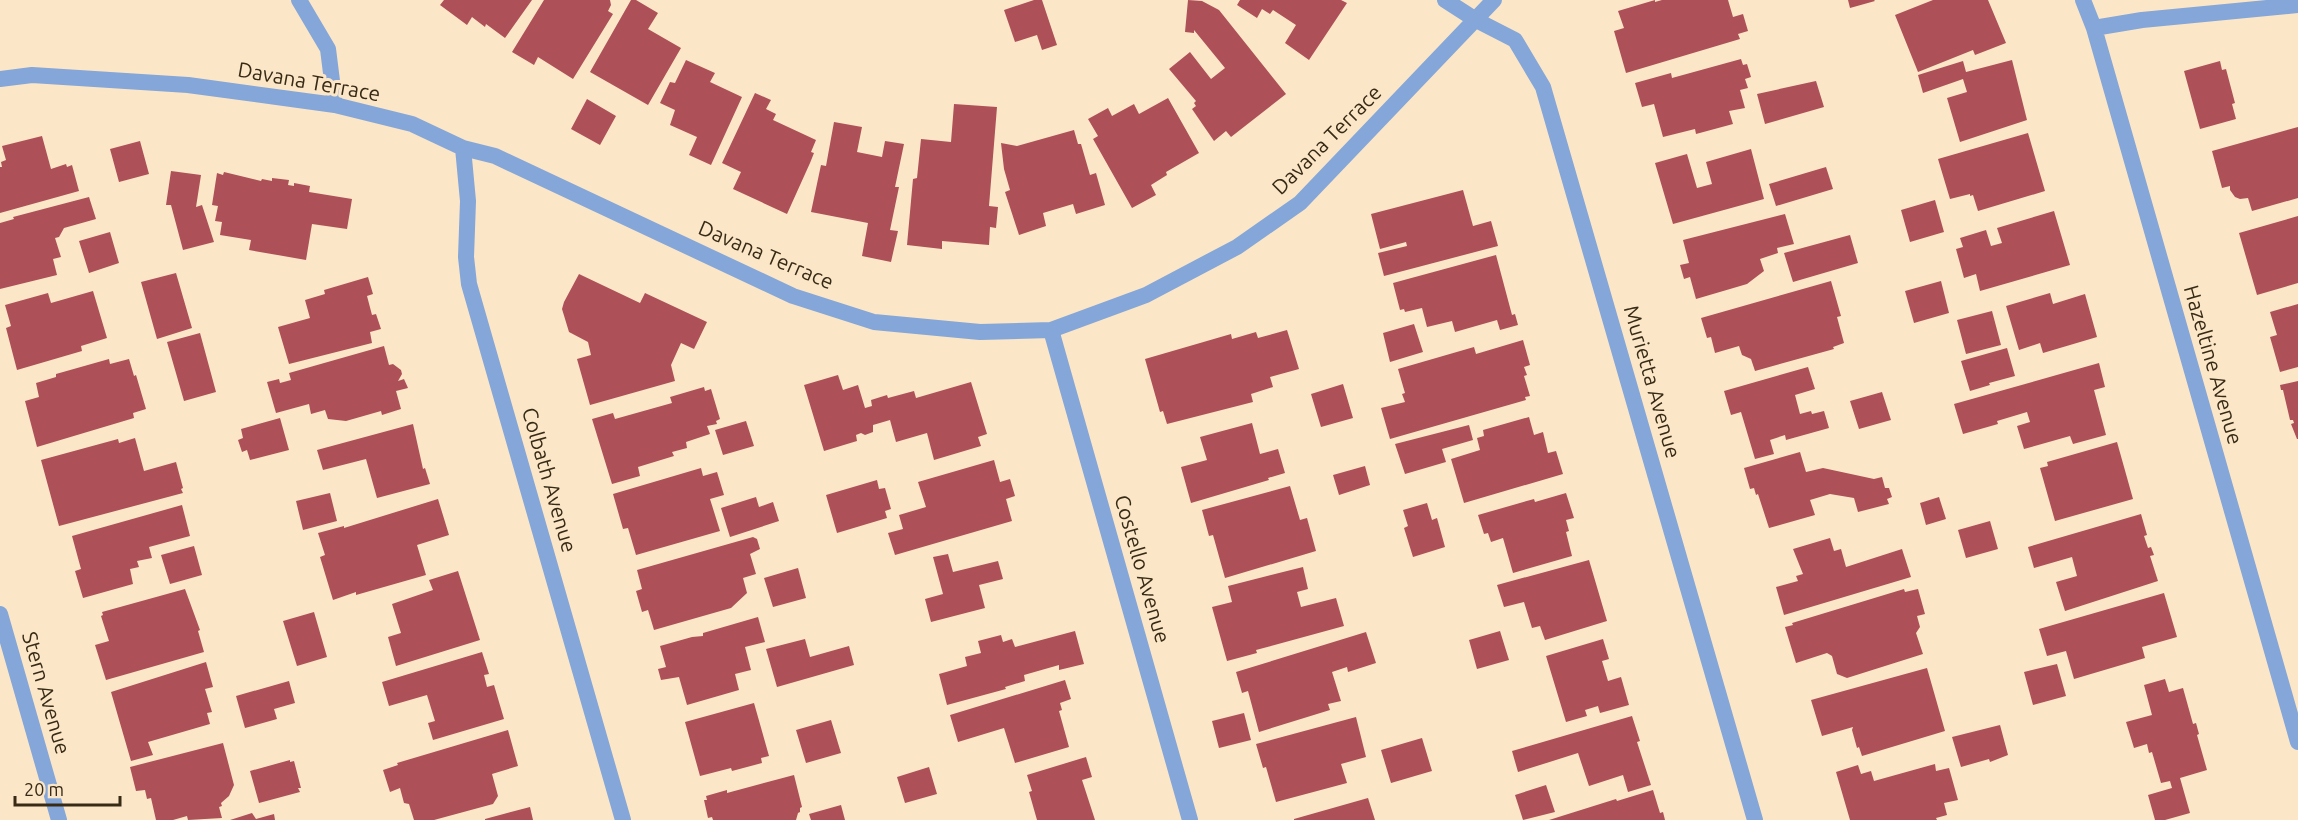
<svg xmlns="http://www.w3.org/2000/svg" width="2298" height="820" font-family="Ubuntu,sans-serif">
<style>
.building{fill:#ae5057}
.lines{fill:none;stroke-linecap:round;stroke-linejoin:round}
.minor{stroke:#84a6d8;stroke-width:16}
.labels{text-anchor:middle;stroke-width:6;stroke-linejoin:round;paint-order:stroke}
.street-label{font-size:21px;fill:#382b16;stroke:#fbe6c8}
</style>
<rect width="100%" height="100%" fill="#fbe6c8"/>
<path class="building" d="M444,0H532L505,38L486,24L485,27L472,17L467,25L440,5Z
M544,0H610L611,5L608,11L613,14L573,79L538,57L534,65L512,52Z
M631,0H636L658,13L648,29L681,48L648,105L590,72Z
M1034,0H1042L1057,45L1042,50L1037,35L1015,42L1004,10Z
M1188,0L1202,1L1219,10L1286,94L1231,137L1226,131L1214,141L1192,109L1196,106L1194,103L1196,101L1169,69L1190,52L1211,79L1225,68L1194,30V33L1185,32Z
M1240,0H1341L1347,3L1309,60L1285,43L1296,25L1273,10L1270,14L1262,9L1257,18L1237,5Z
M1655,0V2L1662,0H1728L1733,17L1743,14L1748,31L1738,34L1740,39L1626,73L1614,31L1624,28L1618,11Z
M1848,0H1874L1875,1L1850,8Z
M1933,0H1988L2006,43L1975,55L1973,50L1918,72L1895,15Z
M1741,59L1743,65L1747,64L1751,77L1745,79L1748,88L1740,90L1745,108L1729,111L1733,124L1696,134L1695,129L1663,137L1654,104L1642,107L1635,83L1671,73L1672,78Z
M686,60L715,73L710,82L742,97L711,165L689,155L697,137L670,125L675,110L660,103L670,82L675,83Z
M2012,60L2027,120L1960,142L1947,98L1967,92L1963,79L1923,93L1918,75L1963,61L1966,72Z
M2220,61L2222,70L2226,69L2235,103L2232,104L2236,119L2200,129L2184,71Z
M1816,81L1824,107L1765,124L1757,94Z
M755,93L771,100L766,109L776,114L773,120L816,140L811,152L814,153L810,163L787,214L733,189L741,172L722,163Z
M1168,98L1199,153L1166,172L1167,175L1151,185L1156,195L1132,208L1093,139L1098,136L1088,119L1108,108L1112,116L1134,104L1139,114Z
M587,99L616,116L600,145L571,129Z
M954,104L997,107L989,206L998,207L996,228L990,227L989,245L942,241V249L907,245L913,179L917,178L921,139L951,142Z
M834,122L862,127L857,152L882,157L885,141L904,144L895,187H899L890,230L898,231L891,262L862,256L868,223L811,212L821,165L826,166Z
M2298,127V198L2252,211L2248,198L2240,199L2235,197L2230,190V186L2222,188L2212,151Z
M1074,130L1078,144H1081L1090,175L1096,173L1105,205L1076,214L1073,204L1043,213L1046,226L1019,235L1005,192L1010,190L1004,169L1001,143L1017,146Z
M2028,133L2045,191L1978,211L1973,195L1970,196V194L1950,199L1938,159Z
M42,136L51,169L66,164L67,167L72,165L79,191L0,213V167H2L1,162L6,160L2,146Z
M140,141L149,174L119,182L110,149Z
M1751,149L1764,199L1673,224L1655,163L1687,154L1697,188L1712,184L1706,162Z
M1826,167L1833,189L1776,206L1769,184Z
M171,171L201,175L196,207L202,205L214,242L183,250L171,205H166Z
M224,172L261,181L262,179L272,181V178L289,180L288,185L294,186V183L310,186L309,192L352,199L347,229L312,224L306,260L249,250L251,240L220,235L222,222L215,221L218,206L212,205L217,173L223,175Z
M1463,190L1473,226L1491,221L1498,246L1384,276L1378,253L1407,246L1406,242L1380,249L1371,214Z
M89,197L96,219L64,228L59,237L55,238L61,257L53,259L57,275L0,289V223L14,219L13,217Z
M1935,200L1944,232L1910,242L1901,210Z
M2054,211L2070,265L1980,291L1976,274L1964,278L1956,249L1963,247L1960,238L1986,230L1991,246L2002,243L1997,228Z
M1785,214L1794,244L1777,248L1778,253L1760,259L1764,271L1747,284L1696,299L1690,277L1684,279L1680,265L1689,263L1683,240Z
M2298,216V283L2257,295L2239,233Z
M110,232L119,263L89,273L79,241Z
M1850,235L1858,263L1793,282L1784,253Z
M1496,255L1512,315L1515,314L1518,325L1500,330L1497,320L1455,332L1452,321L1427,327L1422,308L1405,312L1404,309L1400,310L1393,283Z
M176,273L192,328L157,339L141,282Z
M579,274L640,303L645,293L707,322L694,349L681,343L671,365L675,381L590,405L577,359L591,355L588,342L569,332L562,309L564,302Z
M368,277L373,294L367,296L372,315L376,314L381,329L370,332L372,343L289,364L278,327L310,318L305,300L325,294L324,290Z
M1831,281L1841,316L1837,317L1844,343L1833,347L1834,349L1755,371L1751,359L1742,355L1739,346L1715,353L1711,337L1707,338L1701,318Z
M1941,281L1949,313L1914,323L1905,291Z
M93,291L107,338L81,346L82,351L17,370L6,328L11,326L5,305L48,293L51,303Z
M2050,293L2053,304L2085,294L2097,337L2043,353L2040,343L2019,350L2006,306Z
M2298,304V367L2280,372L2270,337L2277,335L2270,312Z
M1992,311L2001,345L1966,354L1957,320Z
M1414,324L1423,352L1390,362L1383,333Z
M1287,330L1299,369L1270,377L1273,387L1251,394L1253,402L1167,424L1163,411L1160,412L1145,359L1231,334L1232,339L1256,332L1258,338Z
M200,333L216,392L184,401L167,342Z
M1523,340L1530,365L1524,367L1527,375L1524,376L1530,396L1525,397L1526,400L1390,439L1381,408L1405,402L1402,394L1405,393L1398,369L1474,347L1476,354Z
M384,346L389,365L393,364L401,370L402,374L398,381L404,379L408,388L396,391L401,409L382,415L381,411L346,421L328,419L325,410L311,414L309,404L276,413L267,382L279,379L280,383L291,380L289,373Z
M2007,348L2015,376L1989,383L1990,385L1970,391L1961,361Z
M109,359L110,364L129,359L134,376L136,375L146,409L133,413L134,418L37,447L25,401L39,397L36,383L56,377V374Z
M2099,363L2105,387L2094,390L2106,435L2073,444L2070,436L2024,449L2017,426L2030,422L2027,412L1997,421L1998,424L1963,434L1954,404Z
M1808,367L1815,389L1795,395L1800,414L1811,411L1812,414L1824,411L1829,428L1786,440L1785,435L1770,440L1774,454L1755,459L1741,412L1731,415L1724,391Z
M838,375L843,390L858,385L865,408L872,406L871,400L887,395L888,398L914,391L916,398L971,382L987,434L978,437L981,446L934,460L927,433L896,442L890,420L873,425V432L865,435L861,433L856,435L857,441L824,451L804,385Z
M2298,381V439H2297L2291,424L2294,423L2293,420H2290L2283,390H2281L2280,385Z
M1343,384L1353,418L1321,427L1311,394Z
M704,387L705,391L711,389L720,419L716,421L717,424L707,426L710,434L686,442L687,448L672,452L674,456L638,467L640,476L612,484L592,419L613,413L615,419L672,403L670,397Z
M1882,392L1891,420L1859,429L1850,401Z
M1529,417L1534,435L1543,432L1548,453L1556,451L1563,474L1464,503L1451,459L1480,450L1477,438L1484,436L1483,430Z
M280,418L289,450L250,460L247,450L242,452L238,440L243,438L241,429Z
M746,421L754,446L723,455L715,430Z
M1252,423L1260,454L1278,449L1285,473L1268,478L1269,480L1191,503L1181,467L1207,460L1200,437Z
M413,424L423,469L425,468L430,484L377,498L366,459L323,470L317,450Z
M1469,425L1473,440L1442,449L1446,462L1405,474L1395,444Z
M135,438L144,471L176,462L183,488L181,489L183,493L59,526L41,460L118,439L119,443Z
M2117,442L2133,499L2055,521L2040,468L2048,466L2047,462Z
M1800,452L1806,472L1823,468L1874,479L1882,477L1885,488H1889L1892,497L1887,499L1889,504L1858,512L1854,498L1830,494L1810,500L1815,515L1769,528L1758,494L1756,495L1754,488L1750,489L1744,468Z
M994,460L1000,482L1010,479L1015,496L1006,499L1012,521L895,555L888,533L903,529L899,515L926,507L918,482Z
M1365,466L1370,485L1339,495L1333,475Z
M701,468L703,476L717,472L724,495L710,499L720,531L636,555L628,528L623,529L613,494Z
M877,480L879,489L885,488L891,509L885,511L887,518L837,533L826,495Z
M1290,486L1300,520L1307,518L1316,551L1225,578L1213,535L1209,536L1202,510Z
M330,493L337,521L303,530L296,501Z
M1566,493L1574,518L1566,520L1569,531L1566,532L1572,556L1513,573L1503,538L1491,542L1488,533L1484,534L1478,515L1534,499L1535,502Z
M756,497L759,507L773,502L779,521L730,537L721,508Z
M1939,497L1946,519L1926,525L1920,503Z
M438,499L449,535L417,545L426,575L356,595V592L333,600L320,557L325,555L318,533L344,526V528Z
M1427,503L1432,520L1437,518L1445,547L1413,557L1404,528L1408,526L1403,510Z
M182,505L190,536L149,547L152,558L137,561L139,567L130,569L133,584L83,598L75,571L81,569L72,536Z
M2141,514L2147,535L2144,536L2148,548L2151,547L2154,555L2150,556L2158,581L2065,611L2056,582L2077,576L2072,557L2034,568L2028,547Z
M1990,521L1998,549L1966,558L1958,530Z
M753,537L757,539L760,549L750,554L756,574L743,578L747,593L731,608L654,630L648,610L642,612L636,591L642,589L637,570Z
M1830,538L1834,551L1841,549L1846,567L1902,549L1911,577L1784,615L1776,587L1798,581L1796,576L1803,574L1793,549Z
M194,546L202,575L170,584L161,555Z
M948,554L953,572L998,561L1003,579L979,585L985,608L931,622L925,599L943,594L933,557Z
M1589,560L1607,621L1545,640L1540,626L1532,628L1524,602L1504,607L1497,585Z
M1303,567L1308,589L1297,592L1301,607L1336,598L1344,626L1256,650L1257,653L1227,661L1212,607L1232,602L1228,586Z
M798,568L806,598L773,607L764,578Z
M458,571L480,640L396,666L388,637L401,633L392,604L433,590L429,580Z
M185,589L200,630L198,631L204,652L106,680L95,645L109,641L101,616L103,615L102,612Z
M1904,589L1905,592L1918,589L1925,614L1917,616L1920,627L1916,633L1923,654L1847,678L1837,674L1832,656L1827,653L1796,663L1785,627L1793,625L1792,623Z
M2164,593L2177,637L2142,647L2145,658L2074,679L2066,651L2047,656L2039,629Z
M314,612L327,657L297,666L283,621Z
M758,617L765,642L745,647L751,670L735,674L739,690L687,705L679,677L661,680L658,669L666,667L660,646L692,637L703,636V633Z
M1075,631L1084,664L1059,670V665L1024,675L1025,681L1005,687L1006,689L947,705L939,674L967,666L965,657L981,653L978,641L1001,635L1003,642L1012,639L1015,647Z
M1500,631L1509,660L1477,669L1469,640Z
M1366,632L1376,663L1348,672L1347,667L1332,672L1341,701L1328,704L1330,710L1259,732L1248,691L1242,693L1236,672Z
M805,639L810,657L849,646L854,665L777,687L766,649Z
M1603,639L1609,659L1602,661L1608,681L1621,677L1629,705L1600,713L1598,706L1585,710L1587,716L1566,722L1546,656Z
M482,652L489,674L484,675L487,687L494,685L504,719L433,740L428,723L435,721L427,695L389,706L382,682Z
M206,662L213,687L205,689L212,712L207,713L210,724L148,742L153,755L131,761L111,692Z
M2057,664L2066,696L2033,705L2024,672Z
M1927,668L1945,731L1862,756L1859,747L1857,748L1852,730L1853,727L1822,736L1811,700Z
M2165,679L2169,692L2183,688L2193,724L2196,723L2199,734L2197,735L2207,770L2180,778L2190,813L2165,820H2155L2148,795L2172,788L2170,781L2161,783L2152,752L2149,753L2147,744L2134,748L2126,722L2152,715L2144,685Z
M1065,680L1071,699L1060,703L1062,710L1059,711L1069,747L1015,763L1004,728L958,742L950,715Z
M289,681L295,703L274,709L277,719L245,728L236,696Z
M754,703L769,756L761,758L762,763L732,771L731,768L700,776L685,722Z
M1244,713L1251,740L1219,748L1212,721Z
M1632,716L1640,741L1637,742L1651,785L1628,792L1623,775L1589,786L1578,753L1518,772L1512,751Z
M1356,717L1366,757L1341,764L1347,783L1276,802L1266,767L1263,768L1256,744Z
M831,720L841,753L806,763L796,730Z
M2000,725L2008,755L1990,762L1989,759L1961,767L1952,737Z
M508,730L518,766L492,774L498,796L493,804L434,820H414L409,804L404,803L400,788L390,792L383,770L398,765L397,763Z
M1422,738L1432,771L1391,783L1381,750Z
M223,743L234,785L229,796L221,803L222,806L219,807L222,818L188,820L187,816L173,820H156L151,798L147,799L145,790L136,791L130,767Z
M1086,757L1092,777L1082,780L1095,820H1037L1029,792L1032,791L1027,775Z
M290,760V762L294,761L301,788H298L300,792L259,803L250,771Z
M1935,764L1936,771L1949,768L1958,800L1944,803L1947,815L1936,818L1937,820H1850L1836,772L1858,765L1861,774L1871,771L1874,781Z
M929,767L937,794L905,803L897,777Z
M794,775L802,807L800,808V812L798,813L796,820H713L712,817L708,818L704,800H707L706,796L727,790V793Z
M1546,785L1555,812L1523,820L1515,795Z
M1653,790L1660,813L1663,812L1665,820H1549L1616,799L1617,801Z
M1368,798L1375,820H1294V819Z
M841,805L845,820H811L809,814Z
M530,807L533,820H485V819Z
M252,813L256,819L274,814L275,820H230Z"/>
<g class="lines">
<path class="minor" d="M299,0L328,49L335,105
M1445,0L1476,20L1515,40L1543,87L1755,820
M2083,0L2094,28L2298,742
M2094,28L2142,20L2298,5
M0,79L32,75L188,85L335,105L412,124L463,148L495,156L793,296L874,322L980,332L1051,330L1146,295L1237,247L1300,203L1494,0
M463,148L468,201L466,257L469,284L623,820
M1051,330L1190,820
M0,614L59,820"/>
</g>
<g class="labels">
<g class="street-label">
<text transform="translate(309 82) rotate(10)" y="7">Davana Terrace</text>
<text transform="translate(1327 140) rotate(-45)" y="7">Davana Terrace</text>
<text transform="translate(766 255) rotate(23)" y="7">Davana Terrace</text>
<text transform="translate(2213 365) rotate(74)" y="7">Hazeltine Avenue</text>
<text transform="translate(1652 382) rotate(74)" y="7">Murietta Avenue</text>
<text transform="translate(549 480) rotate(74)" y="7">Colbath Avenue</text>
<text transform="translate(1142 569) rotate(74)" y="7">Costello Avenue</text>
<text transform="translate(46 693) rotate(74)" y="7">Stern Avenue</text>
</g>
</g>
<path d="M15 796v9h105v-9" fill="none" stroke="#382b16" stroke-width="3"/>
<text x="24" y="796" font-size="18" fill="#382b16" stroke="#fbe6c8" stroke-width="4.5" paint-order="stroke">20 m</text>
</svg>
